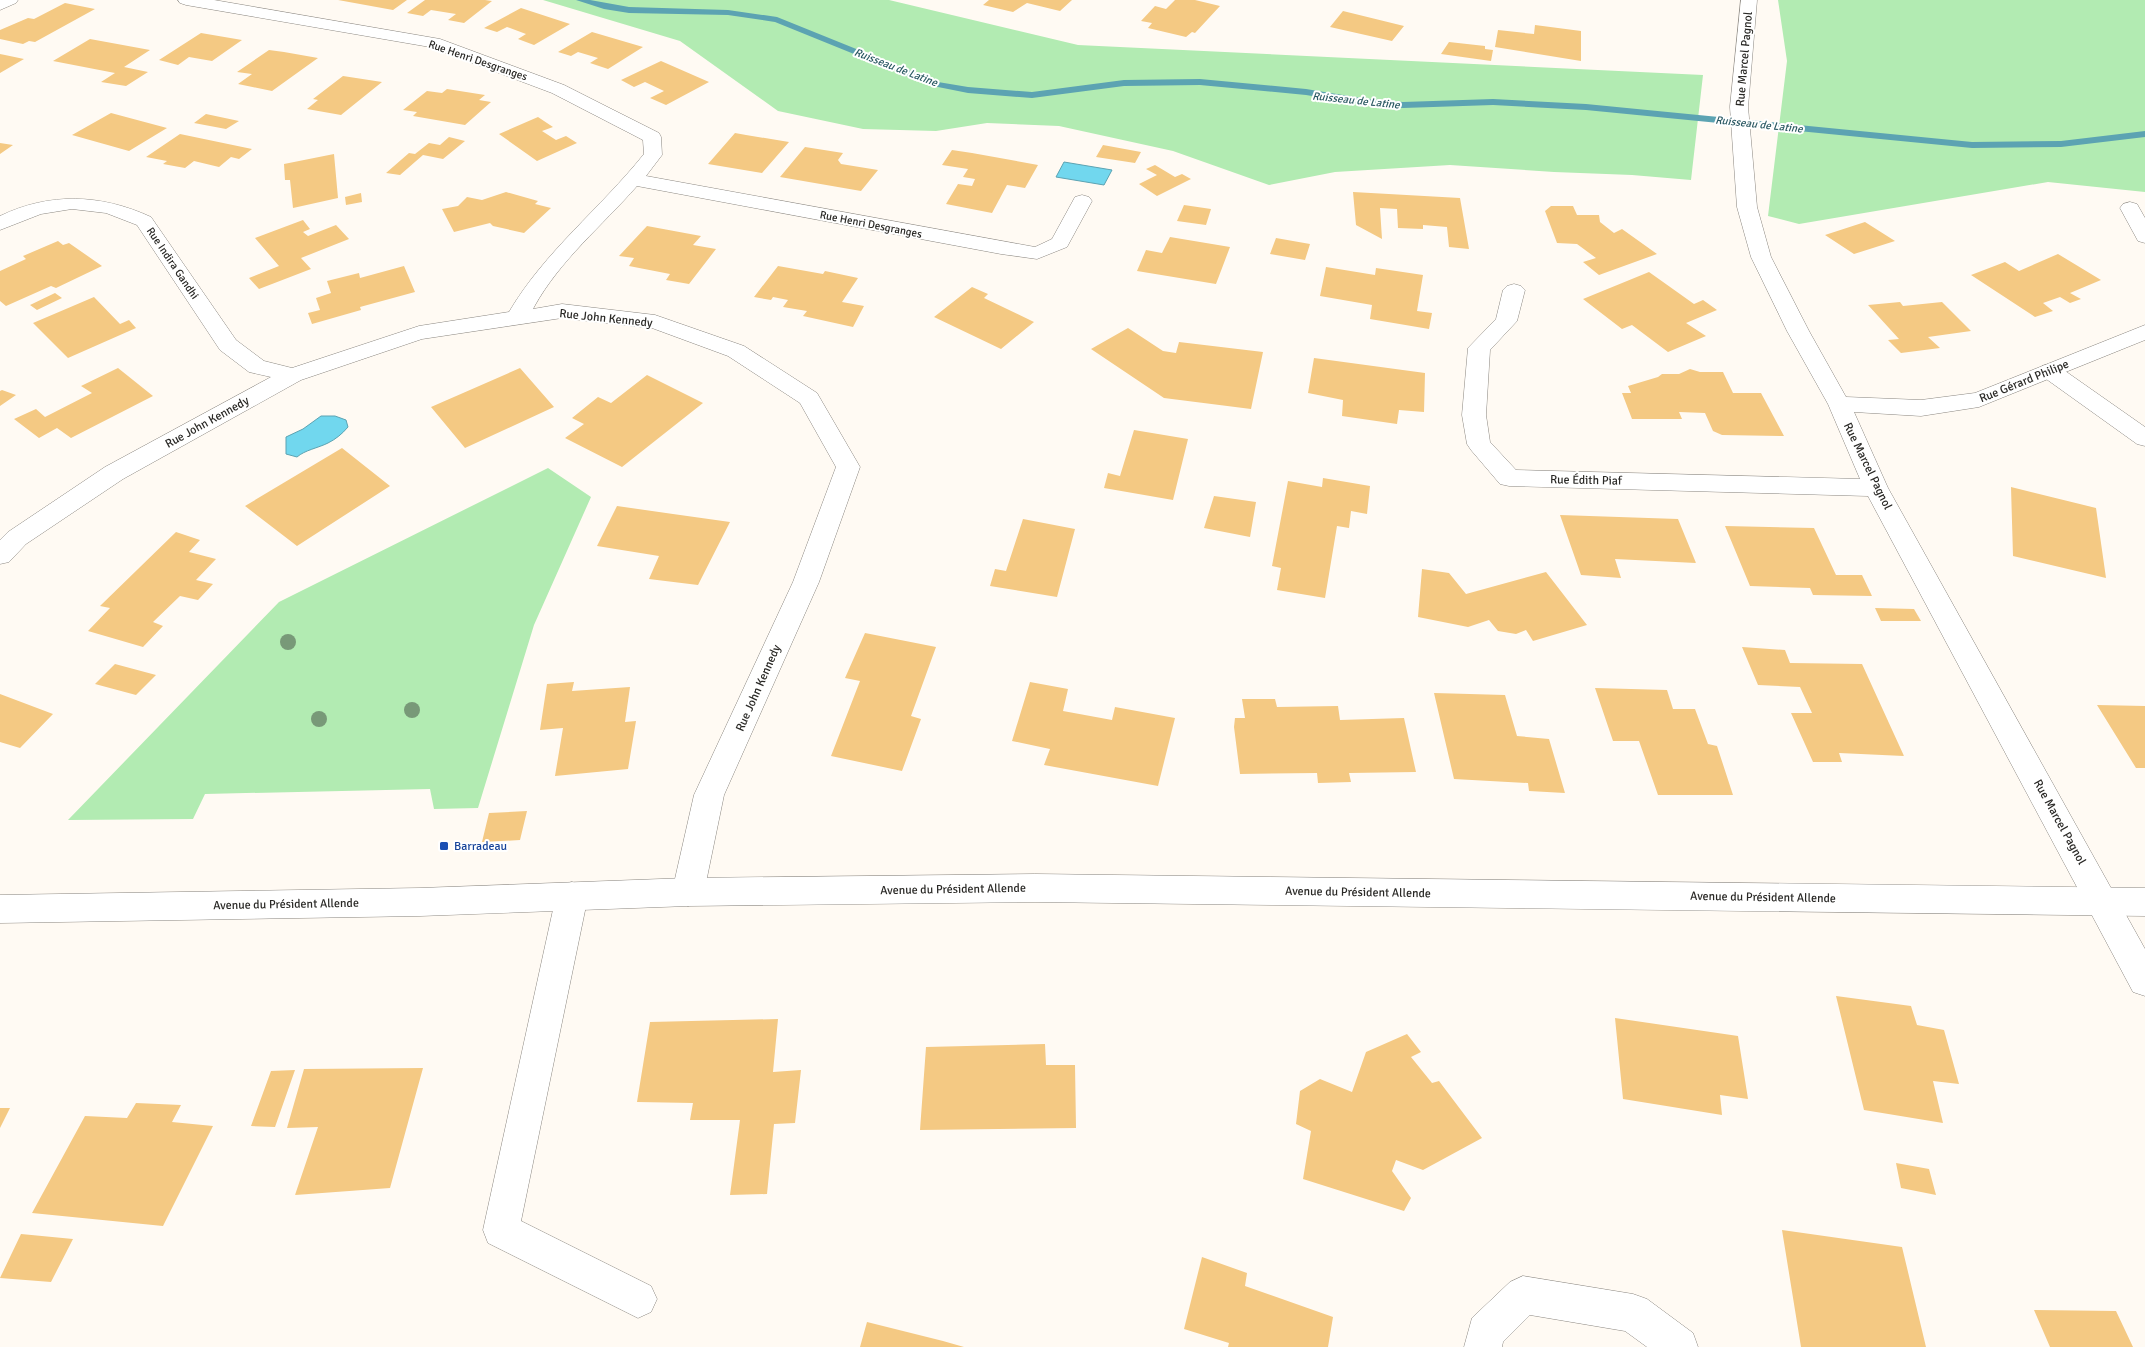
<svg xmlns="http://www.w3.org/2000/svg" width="2145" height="1347" font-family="Signika,sans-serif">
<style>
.green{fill:#b2ebb2}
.water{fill:#71d7ee;stroke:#5ca3b2}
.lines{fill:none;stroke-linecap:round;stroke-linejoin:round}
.stream{fill:#5ca3b2;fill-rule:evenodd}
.building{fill:#f4c983}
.lane-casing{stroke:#8b8781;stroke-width:1}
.street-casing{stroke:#8b8781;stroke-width:1}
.secondary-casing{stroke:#8b8781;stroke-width:1}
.lane{fill:#fff;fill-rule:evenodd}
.street{fill:#fff;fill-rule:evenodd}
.secondary{fill:#fff;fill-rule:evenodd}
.tree{fill:#789978}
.transit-dot{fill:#1a4fb4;stroke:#fff;stroke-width:2}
.labels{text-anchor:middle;stroke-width:4;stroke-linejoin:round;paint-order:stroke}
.far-street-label{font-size:11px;fill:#2a2926;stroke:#fff}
.far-water-label{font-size:11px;font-style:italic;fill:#2b5963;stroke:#fff}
.street-label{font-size:12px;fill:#2a2926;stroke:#fff}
.transit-label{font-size:12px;fill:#164399;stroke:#fff;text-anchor:start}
</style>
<rect width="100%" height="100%" fill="#fffaf3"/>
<path class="green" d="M543,0H889L1078,45L1703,75L1691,180L1632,175L1554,172L1450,165L1335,172L1269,185L1173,151L1059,126L987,123L936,131L863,129L778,111L680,41Z
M1778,0H2145V192L2048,182L1799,224L1768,216L1787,61Z
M548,468L591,497L534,625L478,808L434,809L430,789L205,794L193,819L68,820L279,602Z"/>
<path class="water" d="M1064,162L1112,170L1104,185L1056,177Z
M321,416H335L346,420L348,427C342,434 336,439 328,443C318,448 305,450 297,457L286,454V437L303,429Z"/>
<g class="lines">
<path class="stream" d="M576,0H590L629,7L728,10L777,17L938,82L968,87L1032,92L1124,80L1200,79L1306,89L1367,99L1403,102L1493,99L1586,104L1972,142L2061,141L2145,131V137L2061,147L1972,148L1586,110L1493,105L1403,108L1367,105L1306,95L1200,85L1124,86L1032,98L968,93L933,86L775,22L728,15L629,13L604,9Z"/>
</g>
<path class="building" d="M338,0H407L393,10Z
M425,0H485L492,1L464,23L448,20L456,14L431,10L423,16L407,13Z
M989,0H1072L1060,11L1027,3L1013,12L983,5Z
M1175,0H1195L1220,6L1195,33L1192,32L1186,37L1148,28L1152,23L1141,21L1155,6L1166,9Z
M65,3L95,9L35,42L29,41L23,44L0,39V30L28,18L34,19Z
M521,8L570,24L534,45L518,39L526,34L507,27L497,32L484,28Z
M1343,11L1404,26L1392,41L1330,27Z
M1535,25L1581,31V61L1495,47L1498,30L1534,34Z
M592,32L643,47L608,69L590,63L598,58L578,52L571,56L558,52Z
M201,33L242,40L212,61L189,57L178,65L159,60Z
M90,39L150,50L124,67L148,72L126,86L101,82L115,73L53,61Z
M1449,42L1485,46V49L1493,50L1491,61L1441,54Z
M269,50L284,52L318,58L272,91L238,84L252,74L237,72Z
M0,54L5,55L24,59L0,73Z
M661,61L709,82L666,105L650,98L664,91L645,82L634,87L621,80Z
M343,76L382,82L341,115L307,109L318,100L313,99Z
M447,89L485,95L479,100L491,102L465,125L413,116L417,112L403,110L427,91L442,93Z
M111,113L167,128L129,151L72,135Z
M206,114L239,121L226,129L194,123Z
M538,117L553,127L542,131L556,140L566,136L577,143L537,161L499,134Z
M735,133L746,135L789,142L762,173L708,164Z
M180,134L252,149L239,159L231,157L219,167L194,161L185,168L163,164L167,161L146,157Z
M449,137L465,141L443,159L423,155L400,175L386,173L409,153L415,154L429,143L440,145Z
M0,143L13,145L0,154Z
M1103,145L1141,152L1135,163L1096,157Z
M805,147L843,153L838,160L841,164L878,170L861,191L780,177Z
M952,150L972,153L1038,165L1025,188L1007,185L992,213L946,204L958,184L972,186L975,179L963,177L968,169L942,165Z
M334,154L338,198L293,208L290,180H285L284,164Z
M1155,165L1175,177L1182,174L1191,179L1157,196L1139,184L1157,175L1146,169Z
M506,192L538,201L535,204L551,208L524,233L493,226L490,223L454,232L442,209L458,206L467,197L482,200Z
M1353,192L1460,198L1469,249L1449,247L1447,227L1423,225V229L1398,228L1397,209L1380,208L1382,239L1356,225Z
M361,193L362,202L346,205L345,197Z
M1184,205L1211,209L1206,225L1177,221Z
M1551,206H1573L1577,215H1599L1600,222L1614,233L1622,229L1657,254L1599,275L1583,262L1596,258L1577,244L1557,243L1545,211Z
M303,220L310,229L303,232L308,236L336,225L349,239L301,258L311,269L259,289L249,278L279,266L255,238Z
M1865,222L1895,241L1854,254L1825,235Z
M647,226L701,236L693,245L716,249L689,284L666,280L670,274L629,266L634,258L619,256Z
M1170,237L1230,247L1216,284L1137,271L1146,250L1162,253Z
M1276,238L1310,244L1305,260L1270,254Z
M58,241L63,245L69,243L102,266L56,288L51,286L6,306L0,301V271L26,259L23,256Z
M2058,254L2101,280L2070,293L2081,299L2070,303L2060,297L2043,303L2053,311L2035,317L1971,275L2005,262L2019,271Z
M404,266L415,292L360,307L361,310L312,324L308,313L320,310L316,298L331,293L327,281L359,273L360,278Z
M778,266L823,274L825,271L858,278L842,302L864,306L853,327L803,316L807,311L783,307L788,300L773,297L771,300L754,297Z
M1326,267L1375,275L1376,268L1423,275L1417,311L1432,313L1429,329L1370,319L1372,305L1320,296Z
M1649,272L1694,304L1703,300L1717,310L1686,323L1706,336L1668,352L1632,325L1622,329L1583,299Z
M972,287L988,294L984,298L1034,322L1001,349L934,317Z
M55,293L62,298L37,310L30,305Z
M94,297L120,324L129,320L136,328L68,358L33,323Z
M1900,302L1903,306L1942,302L1971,331L1928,337L1940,348L1901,353L1888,340L1899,339L1868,305Z
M1128,328L1163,351L1176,353L1179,342L1263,352L1251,409L1164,398L1091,349Z
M1314,358L1425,373L1424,412L1399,410L1397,424L1342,416L1343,400L1308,393Z
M118,368L153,396L71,438L57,428L39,438L14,419L36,409L45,417L92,393L81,386Z
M520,368L554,407L465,448L431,407Z
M1690,369L1700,372H1723L1733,393H1761L1784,436L1722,435L1713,431L1705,413L1679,412L1682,419H1632L1622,393H1631L1628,386L1658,377L1662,374H1679Z
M647,375L703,403L622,467L565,438L584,424L572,418L598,397L611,403Z
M2,390L16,395L0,406V391Z
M1134,430L1188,439L1173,500L1104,488L1108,473L1120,476Z
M342,448L390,486L297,546L245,506Z
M1323,478L1370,486L1367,514L1351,511L1349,528L1337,526L1325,598L1277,590L1281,568L1272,566L1288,481L1322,487Z
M2011,487L2096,508L2106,578L2013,556Z
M1214,496L1256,502L1250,537L1204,528Z
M617,506L673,514L730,522L698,585L649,579L659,556L597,546Z
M1560,515L1678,519L1696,563L1615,559L1621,578L1581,575Z
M1023,519L1075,529L1057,597L990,586L995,569L1006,571Z
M1725,526L1814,528L1836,575H1862L1872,596L1813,595L1810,588L1750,586Z
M176,532L200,540L189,552L216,559L196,580L213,584L198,600L180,596L153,622L163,626L143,647L88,631L110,608L100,606Z
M1422,569L1449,573L1466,594L1546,572L1587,625L1533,641L1526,630L1516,634L1498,631L1489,620L1468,627L1418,617Z
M1875,608L1914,609L1921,621H1881Z
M865,633L936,647L911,716L921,719L902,771L831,756L860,681L845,678Z
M1742,647L1785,650L1790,663L1862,664L1904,756L1839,753L1842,762H1813L1791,713H1812L1800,687L1758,685Z
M115,664L156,675L136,695L95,684Z
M574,682L572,691L630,687L625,722L636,721L628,769L555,776L563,728L540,730L547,684Z
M1030,682L1068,689L1063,711L1112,720L1115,707L1175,718L1158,786L1044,765L1050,749L1012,741Z
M1595,688L1667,690L1673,709H1695L1708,744L1717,746L1733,795H1658L1639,741H1613Z
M1434,693L1505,695L1517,736L1549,739L1565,793L1529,791L1528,783L1454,779Z
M0,694L53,714L20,748L0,742Z
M1242,699H1275L1277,707L1338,706L1340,720L1404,718L1416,772L1349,773L1351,782L1318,783L1317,773L1240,774L1234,727L1235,718H1245Z
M2097,705L2145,706V768H2136Z
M527,811L520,840L482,842L489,813Z
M1836,996L1911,1006L1917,1025L1944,1030L1959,1084L1933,1081L1943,1123L1864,1110Z
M1615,1018L1738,1036L1748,1099L1720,1095L1722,1115L1623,1099Z
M778,1019L773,1072L801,1070L795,1123L774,1124L767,1194L730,1195L740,1120H690L693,1103L637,1102L650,1022Z
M1407,1034L1421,1052L1411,1057L1432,1083L1439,1081L1482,1138L1423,1170L1396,1160L1392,1171L1411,1198L1404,1211L1303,1179L1311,1131L1296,1124L1300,1091L1320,1079L1352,1092L1366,1052Z
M1045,1044L1046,1065H1075L1076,1128L920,1130L926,1047Z
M423,1068L390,1188L295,1195L318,1127L287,1128L304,1069Z
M295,1070L275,1127L251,1126L271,1071Z
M136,1103L181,1105L172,1122L213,1126L163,1226L32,1213L85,1116L127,1118Z
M0,1108H10L0,1128Z
M1896,1163L1929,1169L1936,1195L1901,1188Z
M1782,1230L1902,1247L1926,1347H1801Z
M21,1234L73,1239L51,1282L0,1278Z
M1202,1257L1247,1273L1245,1286L1333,1317L1328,1347H1228L1229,1343L1184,1329Z
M2034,1310L2116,1311L2133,1347H2050Z
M867,1322L943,1341L964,1347H860Z"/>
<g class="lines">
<g class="lane-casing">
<path id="lane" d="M2050,364L2058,366L2145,427V446L2137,444L2042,376L2039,371L2042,366Z"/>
</g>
<g class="street-casing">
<path id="street" d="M0,0H18L16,3L0,10Z
M178,0H214L440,39L564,85L659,133L661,137L662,155L646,176L1035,247L1052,239L1075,197L1082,195L1089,197L1092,201L1067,247L1037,259L1001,254L637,186C602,226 560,260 534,307L533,309L562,304L655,315L744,346L817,393L860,467L819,582L724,795L704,892L699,902L688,906L677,902L672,892L694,795L793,582L836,467L800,403L728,356L652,328L562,318L422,339L301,380L123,479L26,544L9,562L0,564V540L8,532L105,467L271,377L249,372L220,350L137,225L106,213L72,209L41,214L0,230V216C50,192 101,194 151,217L236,340L264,361L292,368L419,326L509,312C545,251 600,209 644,154L643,140L552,93L430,47L186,5L180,3Z
M1741,0H1757L1748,107L1757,207L1771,257L1809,331L1846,397L1921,400L1975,393L2145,325V340L1979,407L1921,416L1854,412L1888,488L2145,949V996L2133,992L1868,496L1509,486L1500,484L1471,450L1467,444L1462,415L1468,348L1496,319L1503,290L1507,286L1514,284L1521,286L1525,290L1517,321L1490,350L1486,415L1490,442L1516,470L1860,479L1828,404L1787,331L1751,257L1737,207L1730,107Z
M2130,202L2137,204L2145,218V243L2138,241L2120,208L2123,204Z
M572,882L583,886L588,896L521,1221L651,1286L657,1299L651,1312L638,1318L488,1243L483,1230L556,896L561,886Z
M1523,1276L1633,1294L1647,1299L1693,1333L1698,1347H1647L1625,1331L1530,1315L1503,1342L1502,1347H1464L1472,1318L1510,1282Z"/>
</g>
<g class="secondary-casing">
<path id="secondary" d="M1035,874L2145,888V916L1035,902L688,906L420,916L0,923V895L420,888L688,878Z"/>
</g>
<use href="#lane" class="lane"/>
<use href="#street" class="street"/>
<use href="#secondary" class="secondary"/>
</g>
<g class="tree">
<circle cx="288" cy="642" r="8"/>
<circle cx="412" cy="710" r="8"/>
<circle cx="319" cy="719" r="8"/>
</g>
<rect class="transit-dot" x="439" y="841" width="10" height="10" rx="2.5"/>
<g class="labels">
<g class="far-street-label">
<text transform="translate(478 60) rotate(19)" y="4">Rue Henri Desgranges</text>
<text transform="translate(871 224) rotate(11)" y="4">Rue Henri Desgranges</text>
<text transform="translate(173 263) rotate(56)" y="4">Rue Indira Gandhi</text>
</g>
<g class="far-water-label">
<text transform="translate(896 67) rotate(21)" y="4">Ruisseau de Latine</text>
<text transform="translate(1356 100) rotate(6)" y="4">Ruisseau de Latine</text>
<text transform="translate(1759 124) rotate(6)" y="4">Ruisseau de Latine</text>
</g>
<g class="street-label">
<text transform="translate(1744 59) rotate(-85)" y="4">Rue Marcel Pagnol</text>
<text transform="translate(606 318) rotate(6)" y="4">Rue John Kennedy</text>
<text transform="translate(2024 381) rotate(-22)" y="4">Rue Gérard Philipe</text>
<text transform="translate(207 422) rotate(-29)" y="4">Rue John Kennedy</text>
<text transform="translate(1868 466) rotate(64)" y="4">Rue Marcel Pagnol</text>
<text transform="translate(1586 480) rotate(1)" y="4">Rue Édith Piaf</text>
<text transform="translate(758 688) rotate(-66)" y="4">Rue John Kennedy</text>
<text transform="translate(2060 822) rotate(61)" y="4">Rue Marcel Pagnol</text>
<text transform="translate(953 889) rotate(-1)" y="4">Avenue du Président Allende</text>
<text transform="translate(1358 892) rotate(1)" y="4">Avenue du Président Allende</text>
<text transform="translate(1763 897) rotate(1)" y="4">Avenue du Président Allende</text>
<text transform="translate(286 904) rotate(-1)" y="4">Avenue du Président Allende</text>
</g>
<g class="transit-label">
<text x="454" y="850">Barradeau</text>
</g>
</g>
</svg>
